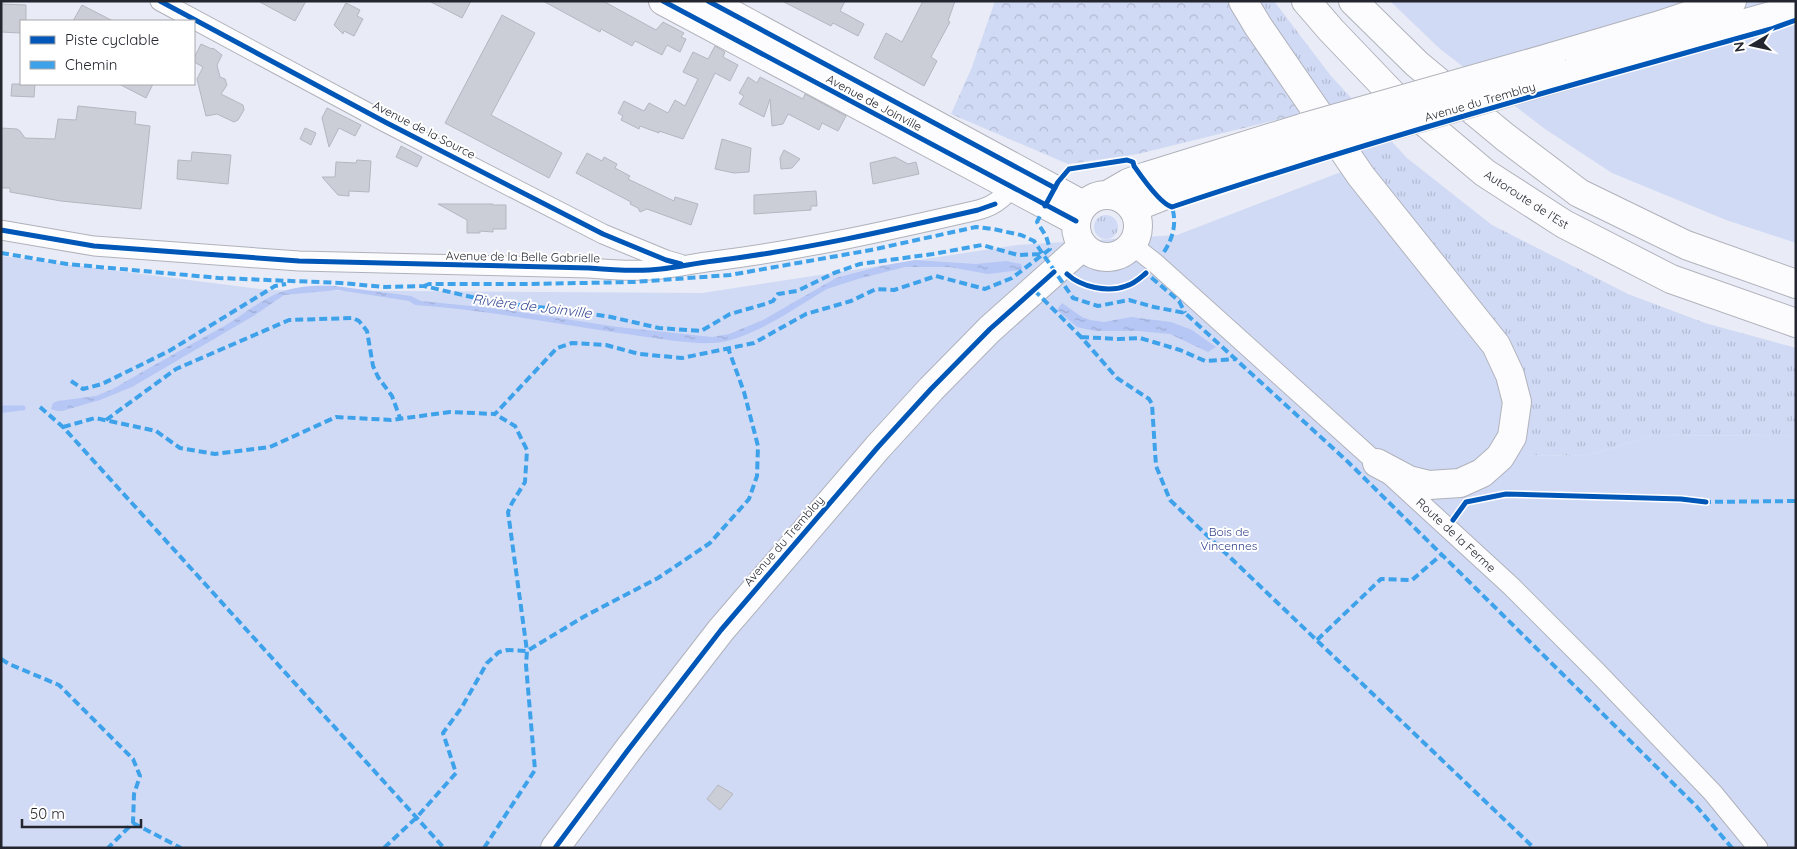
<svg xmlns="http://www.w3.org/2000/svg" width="1797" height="849" font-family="Quicksand,sans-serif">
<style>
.grass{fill:url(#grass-tufts)}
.forest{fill:url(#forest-crowns)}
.green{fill:#d1daf5}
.water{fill:url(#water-ripples)}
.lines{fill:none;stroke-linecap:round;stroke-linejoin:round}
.stream{stroke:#b6c6f5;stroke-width:5}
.building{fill:#cbced7;stroke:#b4b7bf}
.minor-casing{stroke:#b0b2bb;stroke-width:21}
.secondary-casing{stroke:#b0b2bb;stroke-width:30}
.primary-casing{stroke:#b0b2bb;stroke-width:30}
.motorway-casing{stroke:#b0b2bb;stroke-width:30}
.minor{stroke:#fcfcfe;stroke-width:19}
.secondary{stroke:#fcfcfe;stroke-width:28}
.primary{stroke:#fcfcfe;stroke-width:28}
.motorway{stroke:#fcfcfe;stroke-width:28}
.primary-bridge-casing{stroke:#b0b2bb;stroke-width:30;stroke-linecap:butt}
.primary-bridge{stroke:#fcfcfe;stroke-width:28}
.quiet{stroke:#3ea2eb;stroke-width:4;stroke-dasharray:8 4;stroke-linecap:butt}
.cycleway-casing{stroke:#fff;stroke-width:8}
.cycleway{stroke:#0057b8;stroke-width:5}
.labels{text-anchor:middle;stroke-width:4;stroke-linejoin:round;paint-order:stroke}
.street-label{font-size:12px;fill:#24262f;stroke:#fff}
.park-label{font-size:12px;fill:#2f3f89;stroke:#fff}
.water-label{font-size:14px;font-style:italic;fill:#3b4e98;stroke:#fff}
</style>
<defs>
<pattern id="grass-tufts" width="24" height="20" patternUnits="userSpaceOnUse" patternTransform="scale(1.25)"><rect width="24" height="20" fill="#d1daf5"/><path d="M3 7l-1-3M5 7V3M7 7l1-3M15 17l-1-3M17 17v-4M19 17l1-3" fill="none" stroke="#b3bbd2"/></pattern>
<pattern id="forest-crowns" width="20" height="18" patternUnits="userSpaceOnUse" patternTransform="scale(1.25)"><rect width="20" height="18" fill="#d1daf5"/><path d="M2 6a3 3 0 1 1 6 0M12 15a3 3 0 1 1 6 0" fill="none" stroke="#b3bbd2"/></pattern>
<pattern id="water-ripples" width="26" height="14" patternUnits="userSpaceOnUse" patternTransform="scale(1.25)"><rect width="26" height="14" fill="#b6c6f5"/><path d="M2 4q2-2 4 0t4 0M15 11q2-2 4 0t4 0" fill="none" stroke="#9caad2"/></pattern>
</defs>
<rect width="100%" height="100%" fill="#e9ecf6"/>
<path class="grass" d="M1251,1H1274L1331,76L1407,158L1492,225L1628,294L1705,323L1796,348V436L1654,435L1587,456L1526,455L1367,162Z
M1094 227a12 12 0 1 1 24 0a12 12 0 1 1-24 0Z"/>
<path class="forest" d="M995,1H1233L1302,110L1296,115L1138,154L1068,164L951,114L972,67Z"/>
<path class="green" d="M1390,1H1796V243L1726,220L1612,173L1545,129L1440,49Z
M1367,162L1492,316L1536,416L1526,455L1587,456L1654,435L1796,436V848H1V256L267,290L702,293L1017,245L1177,235Z"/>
<path class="water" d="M915,260L976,264L1006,261L1021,264L1022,268L1020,270L988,274L949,267H905L858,279L827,289C795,308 764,331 727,341C706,347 663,339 640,336C565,326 491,310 415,305L409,301L338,290L284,295L255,315L132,387L100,400L62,411H57L51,409L53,403L58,401L96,396L113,389C150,367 188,346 226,325C243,315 259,301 278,293C296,286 316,285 335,286L411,296L421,301L500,309L618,327L712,337L729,334L763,320L836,278L881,266Z
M1062,303L1082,317L1090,320L1104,322L1131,317L1171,322L1192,330L1216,347L1208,352L1170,334L1138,331H1095L1077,327L1057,310Z
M1,406H17L18,411L1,413Z"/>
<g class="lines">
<path class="stream" d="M1,408H23"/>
</g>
<path class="building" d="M258,1H306L295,21Z
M429,1H471L462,18Z
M543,1H603L656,30L663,22L684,33L681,37L686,39L680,52L667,45L662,55L635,41L632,46L601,29L600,32Z
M782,1H845L840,11L864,24L858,36L833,23L831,26Z
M923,1H955L948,21L950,22L931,57L937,61L924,86L874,58L886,33L902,42Z
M346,3L360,10L357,16L363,19L354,36L344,31L343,34L334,25Z
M1,4L26,5V21H21V33L1,32Z
M82,5L113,21H73Z
M502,15L535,33L491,115L562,153L549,178L445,123Z
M201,44L212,49L213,48L222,55L217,65L220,77L225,79L227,85L221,94L243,105L244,110L238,120L234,122L217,114L206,116L197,79L203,67L194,62V58Z
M715,46L725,52L723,57L738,65L730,81L715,73L683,139L659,131V133L640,126L639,129L621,120L623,116L618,113L624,101L644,111L649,103L668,113L675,100L685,106L698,79L683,72L693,52L708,59Z
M748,77L757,83L760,77L803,99L805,94L846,116L838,131L822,123L819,130L788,114L783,124L772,126L770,99L764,117L739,104L744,96L739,93Z
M12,84H35L34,97L11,96Z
M119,84H153L146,98Z
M78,106L136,112L135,124L150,126L141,209L61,201L10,192V188H1V128L17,129L20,131L25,138L55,139L58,119L76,120Z
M327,108L361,125L355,136L339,128L329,147L322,118Z
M305,128L316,133L311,145L300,139Z
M722,139L751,148L749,172L734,173L715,169Z
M401,146L422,157L417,167L396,157Z
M784,150L800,159L792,168L781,169L780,158Z
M192,152L231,155L228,184L177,179L178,160L191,161Z
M587,153L602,161L604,157L617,164L615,168L630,176L628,179L674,201L675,197L698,204L691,225L647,209L640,212L638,208L630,204L631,202L576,173Z
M895,157L908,164L916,162L919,174L873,184L870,163Z
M357,160L371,161L369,192L349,191V196L338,195L322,177H335L336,162L356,163Z
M816,191L817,206H811V210L754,214V195Z
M438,204H493V205H506V229H493V232L480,231V233H467V220Z
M718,785L733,794L720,810L707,799Z"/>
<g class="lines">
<g class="minor-casing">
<g id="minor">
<path d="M160,1L385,122L603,234L666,260L680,264"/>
<path d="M1,230L94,246L299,261L589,268C612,270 638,272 661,269C679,267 696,263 714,261C803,250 891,230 978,210C998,205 1008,193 1019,178"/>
<path id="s1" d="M1132,245L1155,263L1377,463L1511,586L1595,670L1713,793L1758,848"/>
</g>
</g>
<g class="secondary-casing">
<path id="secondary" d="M555,848L628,750L721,630L878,447L931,389L990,329L1083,246"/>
</g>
<g class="primary-casing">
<path id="primary" d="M663,1L1076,221
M708,1L1083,205
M1552,57L1657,26L1732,1
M1570,74L1653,49L1796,9
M1109,194L1128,183L1147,176L1305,127
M1076 226a31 31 0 1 1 62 0a31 31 0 1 1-62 0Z
M1133,208L1163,196L1319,147"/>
</g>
<g class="motorway-casing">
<g id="motorway">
<path d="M1243,1L1258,26L1361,176L1496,345L1510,375L1517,402L1512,437L1500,457L1482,473L1460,483L1429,485L1409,480L1377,463"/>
<path id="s2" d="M1306,1L1331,30L1397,99L1485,173L1564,224L1671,279L1796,323"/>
<path d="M1353,1L1417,64L1505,137L1579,193L1686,245L1796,284"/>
</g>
</g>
<use href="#minor" class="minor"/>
<use href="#secondary" class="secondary"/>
<use href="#primary" class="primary"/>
<use href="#motorway" class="motorway"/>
<g class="primary-bridge-casing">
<path id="primary-bridge" d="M1305,127L1552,57
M1319,147L1570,74"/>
</g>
<use href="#primary-bridge" class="primary-bridge"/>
<path class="quiet" d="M1164,252C1173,238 1177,223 1172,207
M1,253L67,264L219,278L341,283L385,287L424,286L493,302L574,311L611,317L659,328L701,331L730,314L765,304L773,301L778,294L797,291L834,273L860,264L933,254L982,245L1018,255L1043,254
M1142,276L1146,273L1179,301L1185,313
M424,286L429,284H528L634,282L730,275L871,250L976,227L993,229L1021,235L1034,241L1073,298L1098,306L1129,300L1154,307L1185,313L1347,461L1697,807L1732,848
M1034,290L1081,337L1117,378L1149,399L1152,404L1156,466L1170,500L1534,848
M1081,337L1119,339L1140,338L1180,350L1205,361L1236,359
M71,381L83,389L102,384L169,351L275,286L286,284
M40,407L63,427L444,848
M106,420L176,369L289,320L353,318L359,321L367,331L373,366L378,377L392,396L400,418
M63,427L95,418L156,431L180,448L215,454L270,447L336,417L391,420L450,412L495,414L557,348L572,343L606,345L639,354L682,358L754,343L806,314L851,301L876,289L894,290L936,276L985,289L1012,278L1050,249L1046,236L1037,222L1040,216
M1703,502L1796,501
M1317,640L1381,579L1412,580L1442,554
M1,659L9,664L59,685L133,759L140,776L134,794L133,823L108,848
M133,823L181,848
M384,848L417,817L456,773L443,733L462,707L487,663L499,652L507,650L527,651L585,616L658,578L710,543L749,499L757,476L758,446L744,392L728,348
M484,848L535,770L526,665L527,651L508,512L512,503L525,482L527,450L515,426L495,414"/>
<g class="cycleway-casing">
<path id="cycleway" d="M160,1L385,122L603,234L666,260L681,264
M663,1L1076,221
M708,1L1055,188
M1045,206L1058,182L1069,169L1127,160L1133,162L1134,166C1141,176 1160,204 1172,207
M1172,207C1369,141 1570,85 1771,29L1796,20
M1,230L94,246L299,261L589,268C612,270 638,272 661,269C679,267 696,263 714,261C803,250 891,230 978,210L995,204
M1067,274C1081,287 1108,293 1126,286C1134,284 1140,278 1146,273
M1453,520L1466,502L1506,494L1681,499L1706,502
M555,848L628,750L721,630L878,447L931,389L990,329L1054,272"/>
</g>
<use href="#cycleway" class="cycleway"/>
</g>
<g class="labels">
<g class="street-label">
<text transform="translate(1480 102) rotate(-16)" y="4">Avenue du Tremblay</text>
<text transform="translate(874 103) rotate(28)" y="4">Avenue de Joinville</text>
<text transform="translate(424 130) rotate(27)" y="4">Avenue de la Source</text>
<text dy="4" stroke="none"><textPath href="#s2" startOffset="298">Autoroute de l’Est</textPath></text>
<text transform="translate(523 257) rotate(1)" y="4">Avenue de la Belle Gabrielle</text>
<text dy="4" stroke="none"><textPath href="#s1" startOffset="435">Route de la Ferme</textPath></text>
<text transform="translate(784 541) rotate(-49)" y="4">Avenue du Tremblay</text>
</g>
<g class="park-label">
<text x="1229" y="536">Bois de<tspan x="1229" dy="14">Vincennes</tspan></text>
</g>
<g class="water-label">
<text transform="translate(532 306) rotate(7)" y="5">Rivière de Joinville</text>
</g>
</g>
<rect width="1797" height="849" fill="none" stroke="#24262f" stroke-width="5"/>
<rect x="20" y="20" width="175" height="65" fill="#ffffff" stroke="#a7a8ac"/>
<rect x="30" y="36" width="25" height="8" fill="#0057b8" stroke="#a7a8ac"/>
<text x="65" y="45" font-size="15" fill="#24262f">Piste cyclable</text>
<rect x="30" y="61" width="25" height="8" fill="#3ea2eb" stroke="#a7a8ac"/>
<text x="65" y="70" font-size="15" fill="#24262f">Chemin</text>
<g transform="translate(1752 45) rotate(261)" stroke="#ffffff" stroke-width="4" paint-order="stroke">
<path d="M0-4L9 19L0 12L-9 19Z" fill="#24262f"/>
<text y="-8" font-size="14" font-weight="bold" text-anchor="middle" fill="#24262f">N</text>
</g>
<path d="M22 819v8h119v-8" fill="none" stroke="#24262f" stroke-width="2.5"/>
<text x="30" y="819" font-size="15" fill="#24262f" stroke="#ffffff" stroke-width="4" paint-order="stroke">50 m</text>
</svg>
